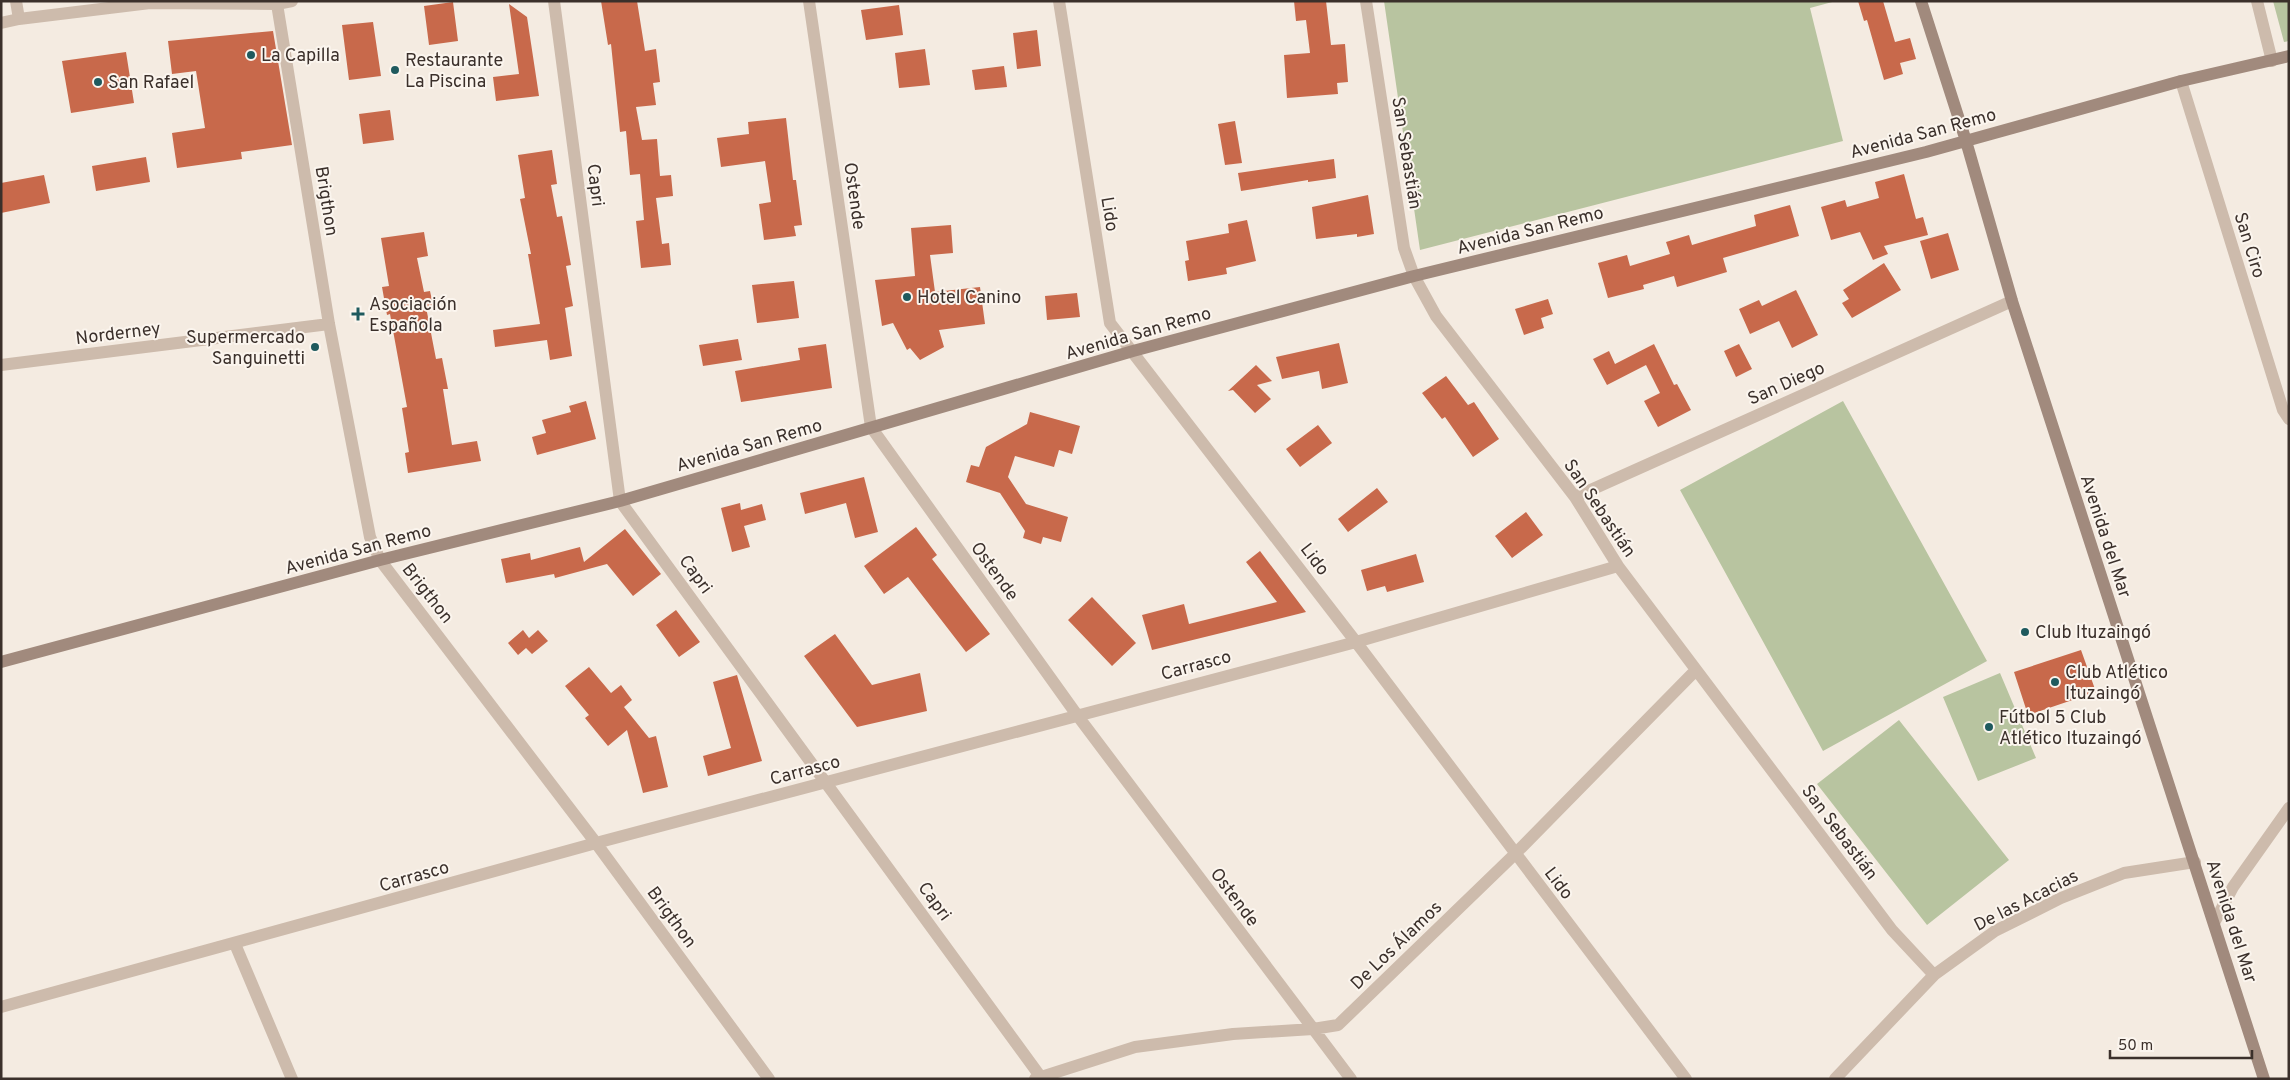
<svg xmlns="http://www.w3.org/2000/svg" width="2290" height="1080" font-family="Overpass,sans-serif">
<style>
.green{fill:#b8c4a0}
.building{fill:#c8694b}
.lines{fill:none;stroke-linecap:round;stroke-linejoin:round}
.street{stroke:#cdbbac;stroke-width:12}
.secondary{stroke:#a18a7d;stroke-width:12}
.poi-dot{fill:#1f5a5e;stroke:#fbf5ee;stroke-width:2}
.labels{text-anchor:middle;stroke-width:4;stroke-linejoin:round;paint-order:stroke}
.poi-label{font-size:18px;fill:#3b302b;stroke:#fbf5ee;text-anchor:start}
.street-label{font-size:18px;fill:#3b302b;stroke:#fbf5ee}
</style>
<rect width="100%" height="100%" fill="#f4ebe1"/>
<path class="green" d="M1384,1H1836L1810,8L1843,141L1420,250Z
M2273,1H2289V41L2284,42Z
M1843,401L1987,661L1823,751L1680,490Z
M2000,673L2036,758L1978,781L1943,697Z
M1899,720L2009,860L1927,925L1817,784Z"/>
<path class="building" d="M601,1H637L645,51L656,49L660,82L653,83L656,105L636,107L642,140L657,139L660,176L671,175L673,196L656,198L662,244L669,243L671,265L641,268L636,221L644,220L640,174L630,175L626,131L620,132L611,44L608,45Z
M1294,1H1326L1331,45L1345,44L1348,82L1337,83L1338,94L1287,98L1284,55L1310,53L1306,20L1296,21Z
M1858,1H1883L1895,42L1910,38L1916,59L1900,63L1903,74L1884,80L1867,20L1864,21Z
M453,2L458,41L429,45L424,6Z
M509,4L527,17L539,96L496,101L493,77L519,74Z
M899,5L903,35L866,40L861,10Z
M373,22L381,76L349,80L342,25Z
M1037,30L1041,66L1017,69L1013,33Z
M273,31L292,145L241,152L242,159L177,168L172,133L205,128L196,71L172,74L168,41Z
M925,49L930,85L899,88L895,53Z
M126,52L134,103L71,113L62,61Z
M1004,66L1007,87L975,90L972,70Z
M390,110L394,140L363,144L359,114Z
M786,118L793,180H796L802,225L794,226L796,236L764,240L759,204L771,202L765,161L721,167L717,138L749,134L748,122Z
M1235,121L1242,163L1225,165L1218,124Z
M552,150L557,184L551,185L557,217L562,216L571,265L566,266L573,306L565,308L572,356L550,360L547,340L495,347L493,330L540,324L528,254H531L520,199L525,198L518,155Z
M146,157L150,182L96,191L92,166Z
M1334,159L1336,178L1308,182V180L1241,191L1238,173Z
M1904,174L1916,219L1923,217L1928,235L1884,246L1888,254L1873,260L1860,232L1831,240L1821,207L1845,200L1847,207L1879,198L1875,182Z
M44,175L50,203L1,213V183Z
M1368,195L1374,234L1357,237V234L1316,239L1312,207Z
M1790,205L1799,236L1723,258L1727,272L1677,287L1674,276L1643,285L1644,289L1608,298L1598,263L1627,255L1630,266L1670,254L1666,242L1689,235L1692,245L1756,226L1754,215Z
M1247,220L1256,261L1226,268L1227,274L1188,281L1185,261L1189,260L1186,241L1229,233L1228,224Z
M951,225L953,253L930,255L935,292L980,287L985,324L939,330L944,347L920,360L910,348L907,350L893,323L882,326L875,280L915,276L911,228Z
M424,232L428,256L417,258L424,292L430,291L433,305L426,307L436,359L442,358L448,389H443L452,445L477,441L481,461L408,473L405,453L409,452L402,408L407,407L390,314L387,315L382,287L389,286L381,238Z
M1948,233L1959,270L1931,279L1920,241Z
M1884,263L1901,290L1852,318L1842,303L1849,299L1843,290Z
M794,281L799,318L757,323L752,285Z
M1796,290L1818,335L1792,348L1779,321L1750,334L1739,309L1759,300L1762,306Z
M1077,293L1080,317L1047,320L1045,296Z
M1548,299L1553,314L1541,318L1544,328L1524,335L1515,309Z
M738,339L742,360L703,366L699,345Z
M1339,343L1348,383L1322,389L1319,371L1282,379L1276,357Z
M826,344L832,388L741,402L735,371L800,360L798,348Z
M1654,344L1674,385L1677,384L1691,410L1658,427L1644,401L1660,393L1646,365L1607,385L1593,359L1609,351L1615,364Z
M1739,344L1752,369L1736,377L1724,351Z
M1256,365L1272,381L1257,385L1271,399L1255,413L1233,390L1228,391Z
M1446,376L1468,405L1474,402L1499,439L1473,457L1445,417L1442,419L1422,393Z
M586,401L596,439L537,455L532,437L546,433L542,420L571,412L569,406Z
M1030,412L1080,426L1072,454L1059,450L1054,467L1015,456L1008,477L1026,504L1068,517L1061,542L1043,537L1041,544L1023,538L1025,531L1000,493L966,482L971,465L979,467L986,447L1027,424Z
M1318,425L1332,443L1300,467L1286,449Z
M864,477L878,532L855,538L846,503L805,514L800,493Z
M1377,488L1388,502L1348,532L1338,519Z
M740,503L741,510L762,504L766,520L744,526L750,547L732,552L721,508Z
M1526,512L1543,535L1512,558L1495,536Z
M916,527L937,555L932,559L990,634L966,652L908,577L884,594L864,566Z
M625,529L661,574L633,596L607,564L555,578L554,574L506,583L501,559L530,553L531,560L580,547L584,562Z
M1260,551L1306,612L1152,650L1142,615L1184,604L1189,624L1277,602L1246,562Z
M1416,554L1424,582L1387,592L1385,586L1367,591L1361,570Z
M1092,597L1136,643L1112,666L1068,620Z
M676,610L700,642L679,657L656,625Z
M523,630L529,638L538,630L548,641L532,654L526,648L518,655L508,643Z
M835,634L872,685L920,673L927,711L857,727L804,656Z
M2081,650L2096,692L2028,715L2014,672Z
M589,667L611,693L621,685L632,700L624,707L649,738L656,736L668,787L643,793L627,730L608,746L585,718L589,715L565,686Z
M737,675L762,761L708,776L703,756L731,748L713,682Z"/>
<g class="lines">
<path class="street" d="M16,1L19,19
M554,1L620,501L1040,1076
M809,1L871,427L1077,715L1351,1079
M1059,1L1110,323L1356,642L1686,1079
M1366,1L1404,248L1414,276L1436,316L1575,497L1618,566L1892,930L1934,975
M2257,1L2272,61
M277,4L329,324L370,537L380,560L596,843L769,1079
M1,23L19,19L150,3L277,4L292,1
M2181,81L2283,410L2289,419
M1,365L329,324
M1575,497L2012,301
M2214,923L2233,887L2289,808
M235,944L292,1079
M1,1007L596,843L1356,642L1618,566
M1035,1079L1135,1047L1233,1034L1313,1029L1338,1025L1515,854L1696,670
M1835,1079L1934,975L1995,931L2061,898L2124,873L2195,862"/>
<path class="secondary" d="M1921,1L1966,141L2012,301L2264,1079
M1,662L380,560L620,501L1133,351L1414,276L1926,152L2181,81L2289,56"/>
</g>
<g class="poi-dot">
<circle cx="251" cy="55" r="5"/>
<circle cx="395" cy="70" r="5"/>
<circle cx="98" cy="82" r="5"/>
<circle cx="907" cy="297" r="5"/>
<path d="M355.5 306.5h5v5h5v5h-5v5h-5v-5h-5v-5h5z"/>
<circle cx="315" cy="347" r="5"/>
<circle cx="2025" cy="632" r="5"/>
<circle cx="2055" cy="682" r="5"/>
<circle cx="1989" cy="727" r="5"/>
</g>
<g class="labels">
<g class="poi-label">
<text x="261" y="61">La Capilla</text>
<text x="405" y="66">Restaurante<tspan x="405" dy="21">La Piscina</tspan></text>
<text x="108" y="88">San Rafael</text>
<text x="917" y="303">Hotel Canino</text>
<text x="369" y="310">Asociación<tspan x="369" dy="21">Española</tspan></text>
<text x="305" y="343" text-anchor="end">Supermercado<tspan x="305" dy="21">Sanguinetti</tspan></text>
<text x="2035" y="638">Club Ituzaingó</text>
<text x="2065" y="678">Club Atlético<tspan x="2065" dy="21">Ituzaingó</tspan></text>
<text x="1999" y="723">Fútbol 5 Club<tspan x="1999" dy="21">Atlético Ituzaingó</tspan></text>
</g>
<g class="street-label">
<text transform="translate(1923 133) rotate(-15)" y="6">Avenida San Remo</text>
<text transform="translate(1407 153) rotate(81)" y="6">San Sebastián</text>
<text transform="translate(596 185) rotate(83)" y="6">Capri</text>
<text transform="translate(855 196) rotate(82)" y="6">Ostende</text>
<text transform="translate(327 201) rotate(81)" y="6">Brigthon</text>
<text transform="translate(1110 214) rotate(81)" y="6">Lido</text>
<text transform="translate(1530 230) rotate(-14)" y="6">Avenida San Remo</text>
<text transform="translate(2250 245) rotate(73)" y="6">San Ciro</text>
<text transform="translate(118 333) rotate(-7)" y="6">Norderney</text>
<text transform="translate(1138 333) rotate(-16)" y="6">Avenida San Remo</text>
<text transform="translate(1786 383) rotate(-24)" y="6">San Diego</text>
<text transform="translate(749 445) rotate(-16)" y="6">Avenida San Remo</text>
<text transform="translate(1600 508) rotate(56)" y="6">San Sebastián</text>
<text transform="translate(2106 536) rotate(72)" y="6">Avenida del Mar</text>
<text transform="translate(358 549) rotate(-15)" y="6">Avenida San Remo</text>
<text transform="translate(1315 559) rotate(53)" y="6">Lido</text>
<text transform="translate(995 571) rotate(54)" y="6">Ostende</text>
<text transform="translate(696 574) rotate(54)" y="6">Capri</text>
<text transform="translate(428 593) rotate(52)" y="6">Brigthon</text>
<text transform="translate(1196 665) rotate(-15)" y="6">Carrasco</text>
<text transform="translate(805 770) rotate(-15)" y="6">Carrasco</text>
<text transform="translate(1840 832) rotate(53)" y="6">San Sebastián</text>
<text transform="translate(414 876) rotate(-16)" y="6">Carrasco</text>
<text transform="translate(1559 883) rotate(53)" y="6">Lido</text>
<text transform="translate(1235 897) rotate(53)" y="6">Ostende</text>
<text transform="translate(2026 900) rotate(-27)" y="6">De las Acacias</text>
<text transform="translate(935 901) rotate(54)" y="6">Capri</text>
<text transform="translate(672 917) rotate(54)" y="6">Brigthon</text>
<text transform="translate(2232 921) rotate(72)" y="6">Avenida del Mar</text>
<text transform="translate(1396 945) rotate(-44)" y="6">De Los Álamos</text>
</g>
</g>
<rect width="2290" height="1080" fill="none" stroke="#3b302b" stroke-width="5"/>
<path d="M2110 1050v8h142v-8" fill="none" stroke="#3b302b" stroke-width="2.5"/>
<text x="2118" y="1050" font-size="15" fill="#3b302b" stroke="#fbf5ee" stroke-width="4" paint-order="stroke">50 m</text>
</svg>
